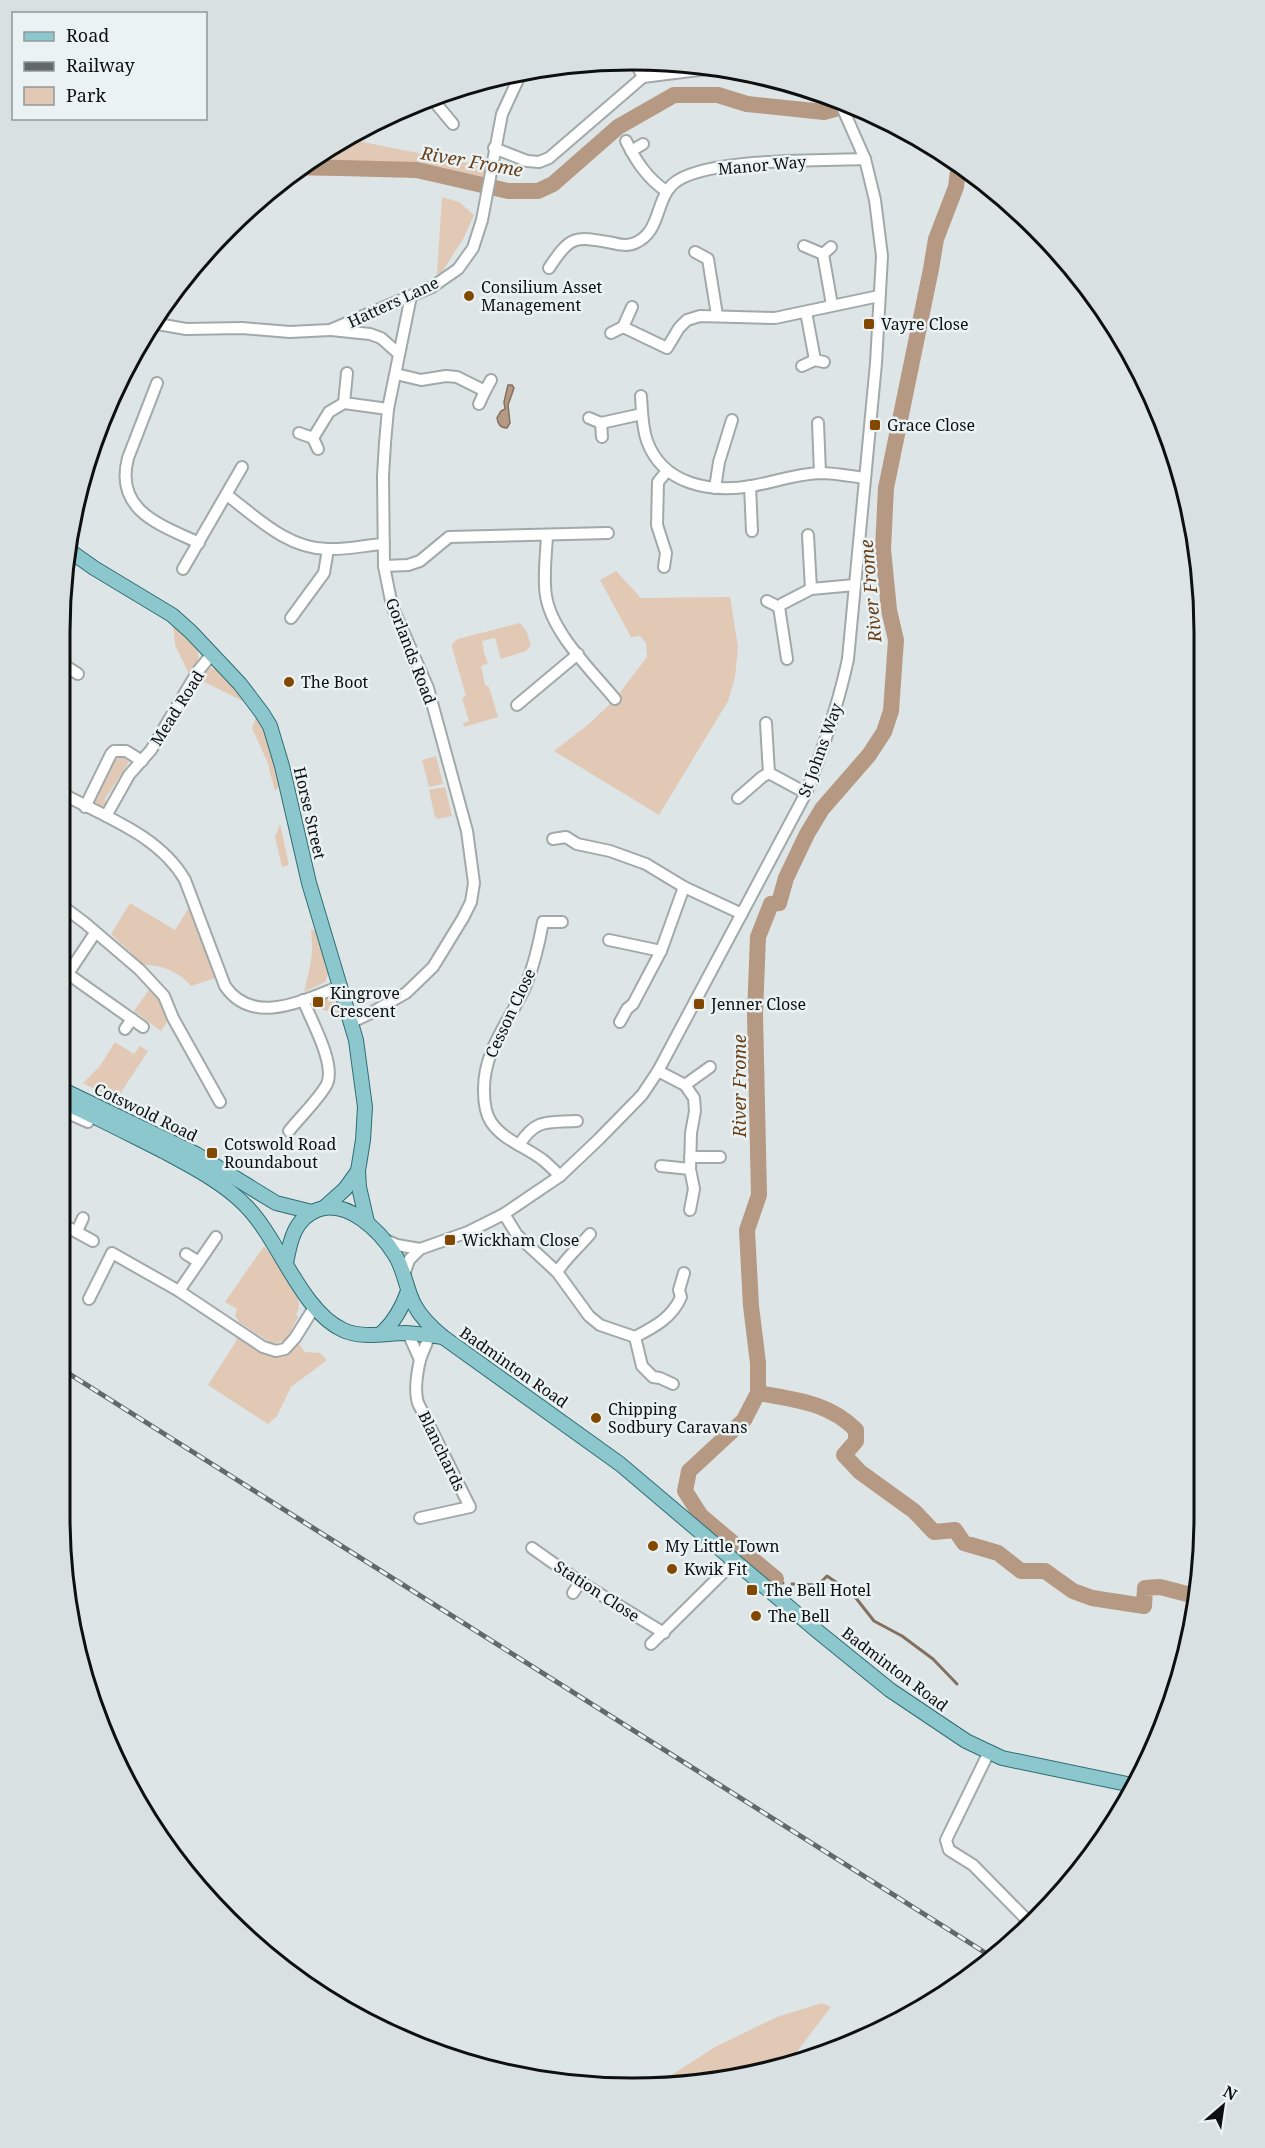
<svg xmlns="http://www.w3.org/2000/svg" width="1265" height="2148" font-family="'Noto Serif',serif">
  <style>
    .green { fill: #e2c9b5 }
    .water { fill: #b59983; stroke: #837060; stroke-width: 1.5 }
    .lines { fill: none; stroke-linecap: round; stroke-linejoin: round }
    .stream { stroke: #837060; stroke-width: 3 }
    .river { stroke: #b59983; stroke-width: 16 }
    .minor-casing { stroke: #a2a9a9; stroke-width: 14 }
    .major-casing { stroke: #2e6e75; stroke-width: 16 }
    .minor { stroke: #fff; stroke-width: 10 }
    .major { stroke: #8cc7cd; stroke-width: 14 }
    .rail-casing { stroke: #636868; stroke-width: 5 }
    .rail { stroke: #ebf2f3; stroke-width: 3; stroke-dasharray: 9; stroke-linecap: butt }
    .poi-dot { fill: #824800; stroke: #ebf2f3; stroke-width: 2 }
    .labels { text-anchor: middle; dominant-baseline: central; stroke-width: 5; stroke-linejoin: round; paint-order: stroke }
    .street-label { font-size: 16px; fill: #0e1010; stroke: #ebf2f3 }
    .poi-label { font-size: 16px; fill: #0e1010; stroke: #ebf2f3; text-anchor: start }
    .water-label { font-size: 18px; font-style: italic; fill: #67401a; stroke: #ebf2f3 }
    .rim { fill: none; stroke: #0e1010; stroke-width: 3 }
  </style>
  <rect width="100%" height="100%" fill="#dee5e6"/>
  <g class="green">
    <path d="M348,139l139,28 -4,23 -80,-14h-112l23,-19z"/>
    <path d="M442,197l17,5 15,13 -11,24 -21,33 -5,2z"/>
    <path d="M616,571l25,27 89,-1 8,50 -3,30 -7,24 -69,114 -105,-64 36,-28 25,-24 32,-42 -1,-14 -6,-7 -9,1 -31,-57z"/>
    <path d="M520,623l6,7 5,15 -5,6 -25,8 -6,-21 -13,3 2,8 -1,1 5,13 -7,3 4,19 4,2 9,30 -34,10 -1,-4 6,-2 -7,-23 4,-2 -14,-49 1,-4 5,-4z"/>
    <path d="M173,624c9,9 29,22 25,37 -1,5 -6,9 -9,13l-14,-29z"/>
    <path d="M208,667l9,3 30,33 -51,-25z"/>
    <path d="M257,715l14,31 9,39 -5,6 -8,-30 -15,-33z"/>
    <path d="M122,756l7,6 -24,37 1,5 -7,4 -4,-2 1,-2 -2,-3 19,-40z"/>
    <path d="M436,756l7,28 -14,3 -7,-27z"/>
    <path d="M445,787l7,29 -14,3 -3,-2 -6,-27z"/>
    <path d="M280,824l9,41 -7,2 -7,-30z"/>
    <path d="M130,903l45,27 15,-24 25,72 -24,8c-10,-13 -30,-22 -47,-21l-33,-31z"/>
    <path d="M311,930h6l12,42 -4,10 -21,10c6,-25 10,-35 7,-62z"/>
    <path d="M151,987l18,32 -8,12 -27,-20z"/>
    <path d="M325,995c12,2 15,8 18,19l-20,-4 -1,-3 -10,4 -1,-8z"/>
    <path d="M115,1042l19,12 6,-8 8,5 -32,49 -33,-17 17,-17z"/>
    <path d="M264,1246c12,16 45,49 32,69l2,2c-7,12 -10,28 -27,26l-32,-21 -4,-6 2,-7 -12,-7z"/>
    <path d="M240,1335l45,19 13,-11 7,9 15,1 7,7 -36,27 -14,29 -9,8 -60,-39z"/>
    <path d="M822,2003l9,4 -39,51 -122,29 -14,-2 59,-38 62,-30z"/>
  </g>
  <path class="water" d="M508,385h4l2,3 -6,17 2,18 -3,5c-7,0 -9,-4 -10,-10l4,-7 4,-2 -1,-7z"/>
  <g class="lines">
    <g class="stream">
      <path d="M776,1579l7,4"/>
      <path d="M792,1584l26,1 9,-9 25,17 22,28 28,15 31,23 24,25"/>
    </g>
    <g class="river">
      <path d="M959,163l-3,24 -20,52 -5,30 -45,219 -3,61 6,61 7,30 -5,71 -7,21 -15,23 -47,54 -15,25 -21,44 -7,25 -8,1 -13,33 -3,77 4,181 -12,35 4,76 7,57v30c37,7 70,9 98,37v11l-12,14 16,17 54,39 20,21 21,-2 9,13 34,10 23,18h24l28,20 19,7 52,8 1,-18 15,-1 35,9"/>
      <path d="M302,167l115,3 91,21h30l15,-7 65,-57 56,-32h44l29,9 77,8 29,-8"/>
      <path d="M758,1393l-14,27 -55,51 -4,20 16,25 75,63"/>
    </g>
    <g class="minor-casing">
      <g id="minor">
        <path d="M634,60l9,17"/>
        <path d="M437,96l1,10 15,18"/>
        <path d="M626,141c10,20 21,37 40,50"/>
        <path d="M494,148l33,13 12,1 10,-4 94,-81 72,-9"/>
        <path d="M631,151l12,-7"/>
        <path d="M804,246l19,8 8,-7"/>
        <path d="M695,252l13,7 9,56"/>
        <path d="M823,254l9,51"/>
        <path d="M549,268c22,-33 25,-32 64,-25 6,2 16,3 22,0 26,-11 20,-42 38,-59 29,-27 151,-23 192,-25"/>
        <path d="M806,312l9,48 9,2"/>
        <path d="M152,323l34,6 56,-1 48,4 40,-2 102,-43 26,-18 15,-21 9,-28 20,-106 20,-43"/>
        <path d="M623,327l44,21 12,-20 8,-8 13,-4 75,2 104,-22"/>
        <path d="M331,330l39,4 11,4 18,16"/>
        <path d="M611,333l12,-6 9,-20"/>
        <path d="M802,366l13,-6"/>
        <path d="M396,374l25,6 25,-4 11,1 28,14 6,-11"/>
        <path d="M157,383l-29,75c-14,53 33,67 71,85"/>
        <path d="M641,396c1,15 1,31 6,45 16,44 64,52 105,45 22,-4 44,-12 68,-13 14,0 30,3 45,5"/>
        <path d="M344,403l3,-30"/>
        <path d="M479,404l6,-13"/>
        <path d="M589,418l12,5 1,14"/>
        <path d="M601,423l41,-9"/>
        <path d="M818,423l2,50"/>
        <path d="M299,433l14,5"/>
        <path d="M318,449l-5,-11 16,-26 15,-9 44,6"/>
        <path d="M750,486l2,45"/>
        <path d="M715,488l4,-26 13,-42"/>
        <path d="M227,495c29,22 61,54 101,54 18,1 38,-4 56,-5"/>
        <path d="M808,535l3,54"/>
        <path d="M547,536c-1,20 -4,41 -1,60 6,37 46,75 69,103"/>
        <path d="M384,566l24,-1 12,-4 29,-24 159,-4"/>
        <path d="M664,567l2,-14 -9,-28 1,-43 9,-11"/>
        <path d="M183,569l59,-102"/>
        <path d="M767,601l12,6"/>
        <path d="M291,618l33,-45 4,-24"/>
        <path d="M787,659l-8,-52 3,-3 29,-15 44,-4"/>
        <path d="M61,663l17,11"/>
        <path d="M517,705l61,-51"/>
        <path d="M766,723l3,50"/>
        <path d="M61,793c44,24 98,42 124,87l40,106c28,41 79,14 116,0"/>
        <path d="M738,798l24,-21 7,-4 37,20"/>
        <path d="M85,807l26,-53 3,-3h12l16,10"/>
        <path d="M106,816l23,-41 22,-25 47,-79 14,-17"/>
        <path d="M553,839l13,-2 11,7 33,7 36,13 38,23 58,27"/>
        <path d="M61,905l24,18 55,47 24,26 9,22 47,84"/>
        <path d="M609,940l52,11"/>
        <path d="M68,974l75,53"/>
        <path d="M61,984l34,-51"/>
        <path d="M352,1022l17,-8 37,-21 27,-26 30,-49 8,-16 3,-19 -7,-52 -39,-143 -36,-82 -8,-40 -1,-90 2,-33 3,-34 23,-113"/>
        <path d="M620,1022l7,-13 6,-5 28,-53 23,-64"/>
        <path d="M125,1029l7,-10"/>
        <path d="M658,1071l27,14 9,13 1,13 -4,22 -1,36 4,20 -4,21"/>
        <path d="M685,1085l25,-18"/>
        <path d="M61,1110l27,12"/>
        <path d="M289,1131c11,-14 30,-32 38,-47 9,-20 -16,-64 -24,-84"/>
        <path d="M519,1145c17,-27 28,-22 58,-24"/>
        <path d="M690,1157h30"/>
        <path d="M661,1166l29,3"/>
        <path d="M560,1176c-6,-6 -11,-11 -17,-16 -17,-13 -40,-20 -52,-38 -6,-9 -7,-20 -7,-31 -1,-41 26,-70 42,-106 8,-20 13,-41 17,-63h19"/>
        <path d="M504,1214l13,21 40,37 32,44 11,9 35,12c19,-10 37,-19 46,-40l-2,-7 5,-17"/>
        <path d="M60,1223l33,18"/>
        <path d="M77,1231l6,-13"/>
        <path d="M383,1239l14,6 23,4"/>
        <path d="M186,1254l13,8"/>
        <path d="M557,1272c10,-15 22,-25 33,-38"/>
        <path d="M404,1275l5,-15 11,-11 48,-17 36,-18 56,-38 39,-37 43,-44 16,-24 148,-278c17,-44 32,-87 42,-134l28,-296 6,-107 -7,-56 -10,-41 -26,-59"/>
        <path d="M179,1291l37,-54"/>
        <path d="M89,1299l23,-46 67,38 84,56 13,4 9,-2 10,-11 20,-32"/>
        <path d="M408,1333l12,27"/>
        <path d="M635,1337l7,29 11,11 7,1 13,6"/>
        <path d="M420,1518l50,-11 -52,-104c-4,-13 -1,-30 2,-43 3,-11 10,-19 9,-31"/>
        <path d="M532,1548l48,34 84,51"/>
        <path d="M573,1593l7,-11"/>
        <path d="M651,1644l83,-82"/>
        <path d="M989,1752l-43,88 3,10 24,15 57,58"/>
      </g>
    </g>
    <g class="major-casing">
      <g id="major">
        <path d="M70,551l24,17 78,47 19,17 49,52 22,29 8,13 12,40 27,117 47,157 9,67 -2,33 -5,31 1,16 8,35"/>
        <path d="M61,1089l135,65 80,49 36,9"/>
        <path d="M61,1101c34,15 68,33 102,50 28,15 61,32 83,55 33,33 55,105 97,124 19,9 43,3 63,3 13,1 25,2 37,4"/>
        <path d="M325,1207l20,-18 13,-18"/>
        <path d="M286,1263c4,-21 8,-44 31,-53 30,-12 63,21 78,45 10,16 11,35 20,51 7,13 17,22 28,31l177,127 196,166 74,60 76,51 36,17 130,27"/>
        <path d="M382,1333c13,-12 20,-25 26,-42"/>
      </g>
    </g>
    <use href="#minor" class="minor"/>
    <use href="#major" class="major"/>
    <g class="rail-casing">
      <path id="rail" d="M60,1368l932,589"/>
    </g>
    <use href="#rail" class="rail"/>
  </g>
  <g class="poi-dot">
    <circle cx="469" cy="296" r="6"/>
    <rect x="863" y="318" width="12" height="12" rx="3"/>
    <rect x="869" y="419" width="12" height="12" rx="3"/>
    <circle cx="289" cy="682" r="6"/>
    <rect x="312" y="996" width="12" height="12" rx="3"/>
    <rect x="693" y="998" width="12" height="12" rx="3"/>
    <rect x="206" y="1147" width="12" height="12" rx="3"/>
    <rect x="444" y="1234" width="12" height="12" rx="3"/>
    <circle cx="596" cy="1418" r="6"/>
    <circle cx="653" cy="1546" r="6"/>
    <circle cx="672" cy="1569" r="6"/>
    <rect x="746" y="1584" width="12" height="12" rx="3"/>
    <circle cx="756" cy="1616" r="6"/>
  </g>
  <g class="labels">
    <g class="street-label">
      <text transform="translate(762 165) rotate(-5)">Manor Way</text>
      <text transform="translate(393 302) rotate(-25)">Hatters Lane</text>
      <text transform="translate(411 651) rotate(69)">Gorlands Road</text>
      <text transform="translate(177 708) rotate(-58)">Mead Road</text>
      <text transform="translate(820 750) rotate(-70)">St Johns Way</text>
      <text transform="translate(310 813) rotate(77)">Horse Street</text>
      <text transform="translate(510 1013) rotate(-65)">Cesson Close</text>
      <text transform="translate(146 1112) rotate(26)">Cotswold Road</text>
      <text transform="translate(514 1367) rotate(35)">Badminton Road</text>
      <text transform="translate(442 1451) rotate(64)">Blanchards</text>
      <text transform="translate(597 1591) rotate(33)">Station Close</text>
      <text transform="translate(895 1669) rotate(37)">Badminton Road</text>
    </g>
    <g class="poi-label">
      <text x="481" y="287">Consilium Asset<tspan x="481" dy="18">Management</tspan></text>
      <text x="881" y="324">Vayre Close</text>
      <text x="887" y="425">Grace Close</text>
      <text x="301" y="682">The Boot</text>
      <text x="330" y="993">Kingrove<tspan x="330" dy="18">Crescent</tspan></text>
      <text x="711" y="1004">Jenner Close</text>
      <text x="224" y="1144">Cotswold Road<tspan x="224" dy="18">Roundabout</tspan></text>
      <text x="462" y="1240">Wickham Close</text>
      <text x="608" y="1409">Chipping<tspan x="608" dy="18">Sodbury Caravans</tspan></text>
      <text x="665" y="1546">My Little Town</text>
      <text x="684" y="1569">Kwik Fit</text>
      <text x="764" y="1590">The Bell Hotel</text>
      <text x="768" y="1616">The Bell</text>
    </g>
    <g class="water-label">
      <text transform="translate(472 161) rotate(10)">River Frome</text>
      <text transform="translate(870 591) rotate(-95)">River Frome</text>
      <text transform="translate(739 1086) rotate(-90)">River Frome</text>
    </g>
  </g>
  <path d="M0 0H1265V2148H0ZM632 70H632A562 562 0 0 1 1194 632V1516A562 562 0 0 1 632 2078H632A562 562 0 0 1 70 1516V632A562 562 0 0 1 632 70Z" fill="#d9e0e1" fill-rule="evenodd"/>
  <path class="rim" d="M632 70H632A562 562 0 0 1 1194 632V1516A562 562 0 0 1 632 2078H632A562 562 0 0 1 70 1516V632A562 562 0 0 1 632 70Z"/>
  <rect x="12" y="12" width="195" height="108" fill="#ebf2f3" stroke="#939898" stroke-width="1.5"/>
  <rect x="24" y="32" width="30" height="9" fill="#8cc7cd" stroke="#939898" stroke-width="1.5"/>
  <text x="66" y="42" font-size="18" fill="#0e1010">Road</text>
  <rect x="24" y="62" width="30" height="9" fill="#636868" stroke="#939898" stroke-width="1.5"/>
  <text x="66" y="72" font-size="18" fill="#0e1010">Railway</text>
  <rect x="24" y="87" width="30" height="18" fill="#e2c9b5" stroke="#939898" stroke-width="1.5"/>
  <text x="66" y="102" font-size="18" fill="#0e1010">Park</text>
  <g transform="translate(1223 2106) rotate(29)" stroke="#ebf2f3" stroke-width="4.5" paint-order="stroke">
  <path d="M0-4.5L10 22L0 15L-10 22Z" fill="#0e1010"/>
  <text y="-9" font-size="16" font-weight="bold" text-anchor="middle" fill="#0e1010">N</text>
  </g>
</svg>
